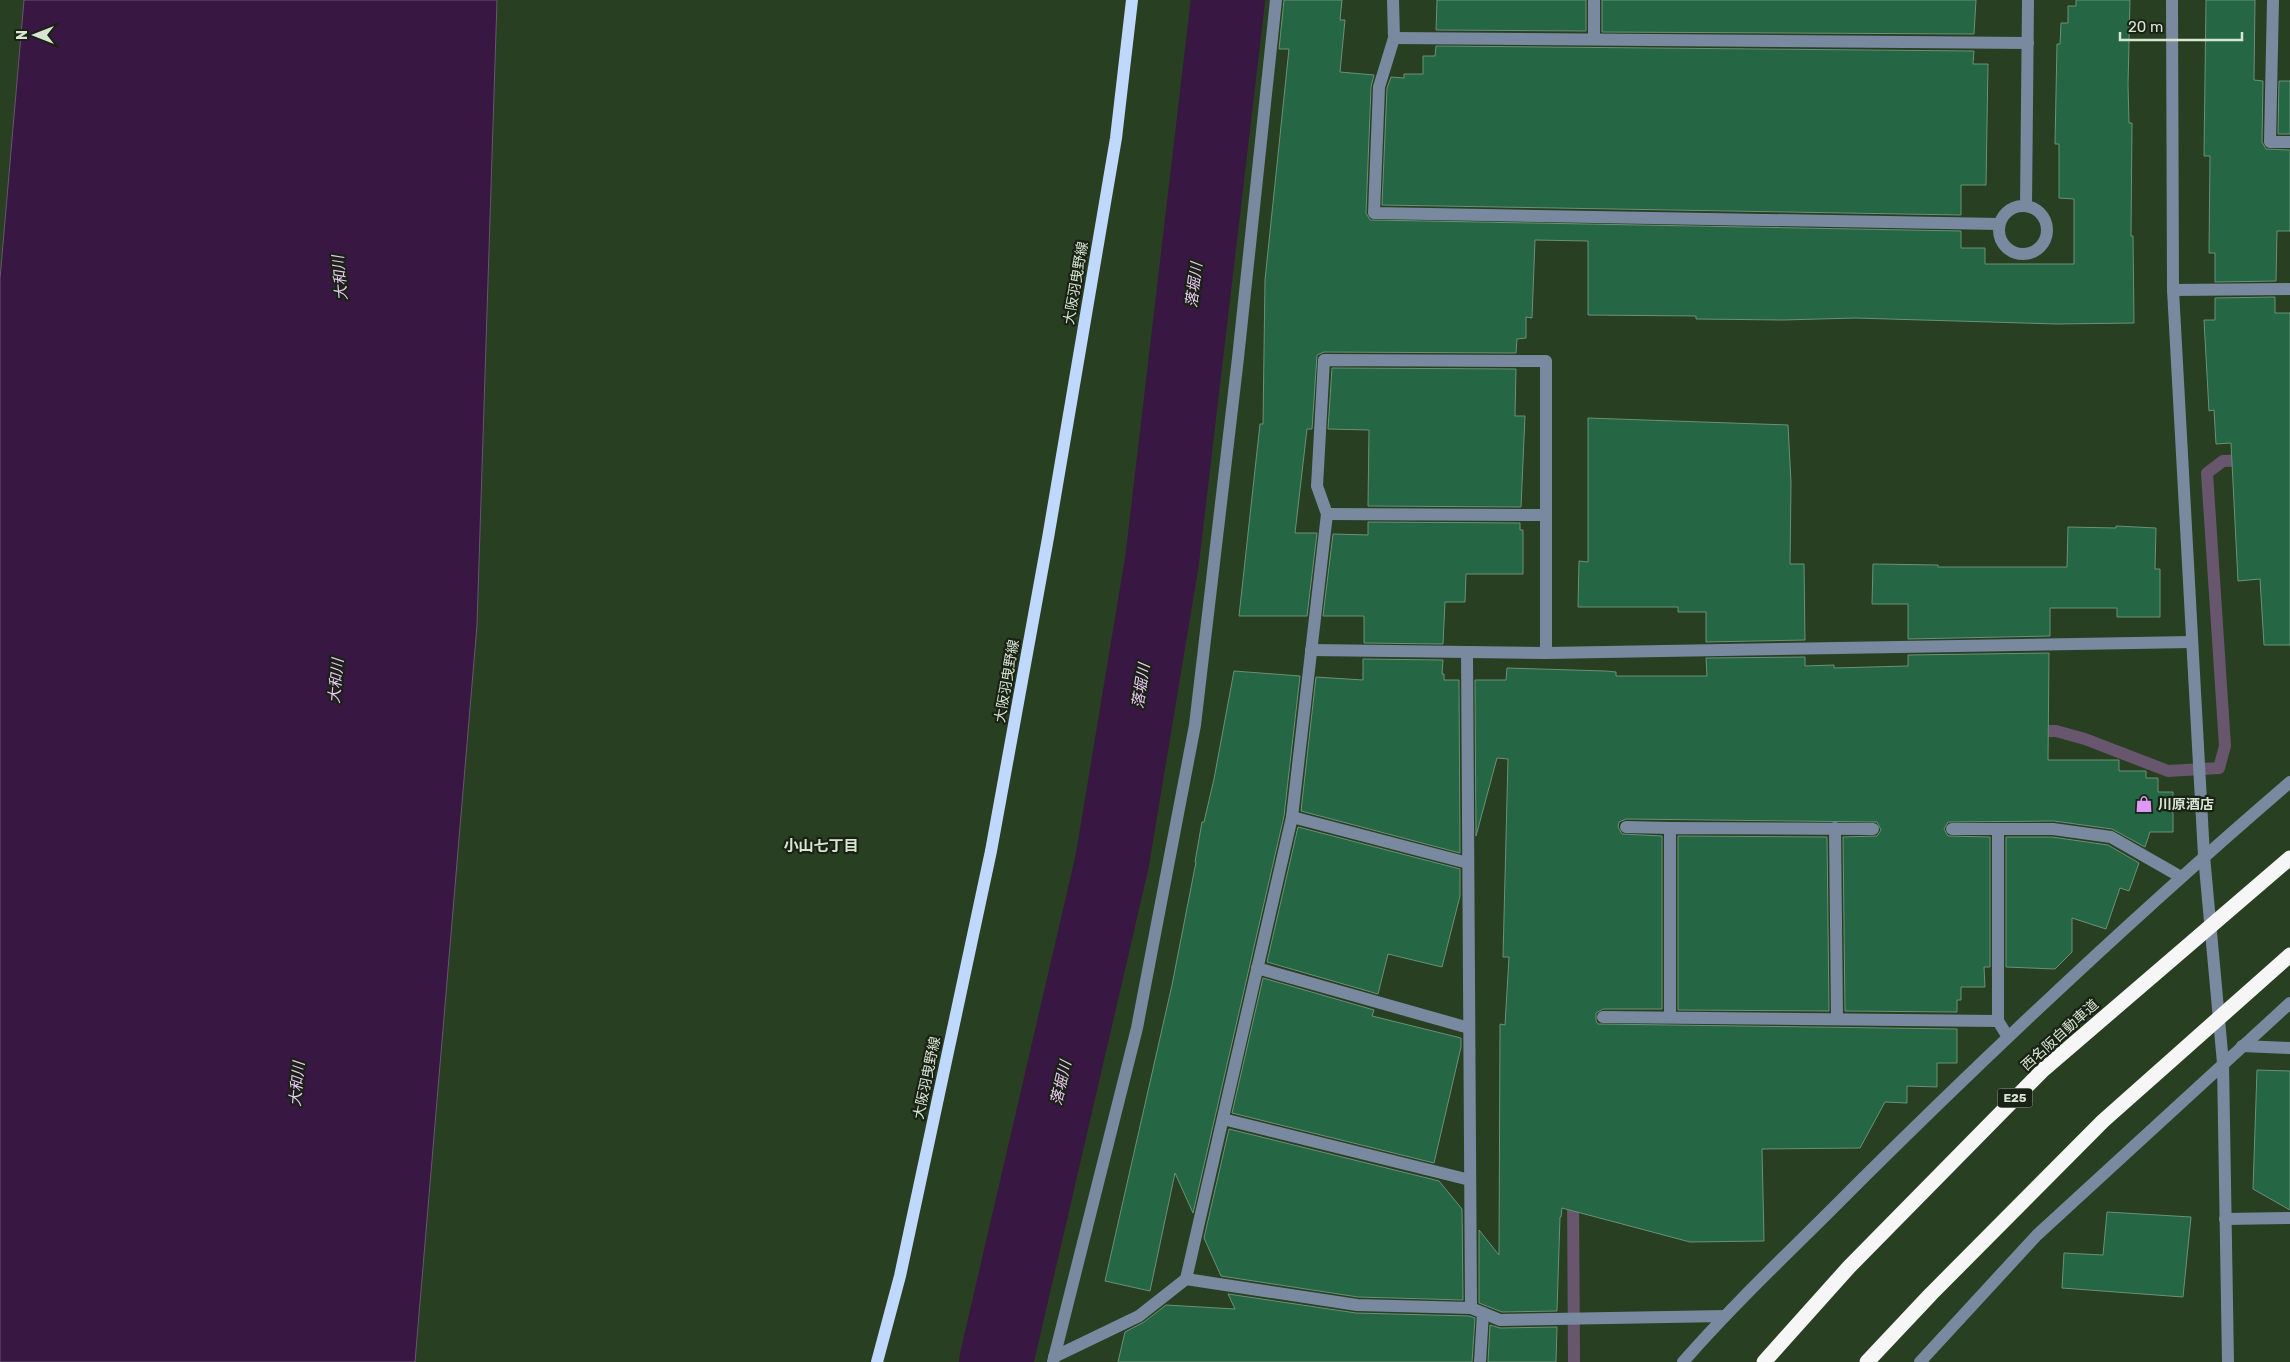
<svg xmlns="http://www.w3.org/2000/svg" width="2290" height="1362" font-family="Rubik,'Noto Sans JP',sans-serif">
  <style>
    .water { fill: #381742; stroke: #68556e }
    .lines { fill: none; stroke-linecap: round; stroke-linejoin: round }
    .stream { stroke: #68556e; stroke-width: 12 }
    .river { stroke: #381742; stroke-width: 74 }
    .building { fill: #256644; stroke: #6a9179 }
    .minor { stroke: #79899f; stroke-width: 12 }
    .major { stroke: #bfd9fe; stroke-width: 12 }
    .highway-bridge { stroke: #f6f6f6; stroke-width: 15 }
    .labels { text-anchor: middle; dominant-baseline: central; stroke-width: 4.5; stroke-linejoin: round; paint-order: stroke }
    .shield { fill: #192215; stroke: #9faa9a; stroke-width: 1 }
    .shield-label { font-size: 12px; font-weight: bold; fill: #d8e5d3 }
    .street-label { font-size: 14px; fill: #d8e5d3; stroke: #192215 }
    .poi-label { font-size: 14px; font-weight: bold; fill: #d8e5d3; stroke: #192215; text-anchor: start }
    .water-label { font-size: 15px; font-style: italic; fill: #ebc9f5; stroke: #192215 }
    .neighbourhood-label { font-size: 15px; font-weight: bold; fill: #d8e5d3; stroke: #192215 }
  </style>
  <rect width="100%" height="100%" fill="#293f21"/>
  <path class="water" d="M24,0h473l-20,625 -62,737h-415v-1083z"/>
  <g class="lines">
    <g class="stream">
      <path d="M2031,731h25l29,8 83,32 51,-3 6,-22 -18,-273 16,-12 25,-1"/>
      <path d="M1573,1194l1,168"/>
    </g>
    <path class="river" d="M996,1362l116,-500 50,-301 66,-561"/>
  </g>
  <g class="building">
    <path d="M1284,0h58l-2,20h5l-5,52 34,3 -3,12 -5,126 4,7 591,11v17h24v16h89v-65l-15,-1v-54h-4l2,-100h3l1,-21h7v-17h8v-6h54l-2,85 1,38h3l-1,113h2l1,87 -77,1 -202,-6 -72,2 -87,-1v-3l-108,-1v-74l-53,-1 -3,78 -6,-1v21l-9,1 -1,14 -192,-1 -7,3 -5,74h-5l-12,104h22l-10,83h-68l21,-192h3l2,-144 24,-231h-10z"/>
    <path d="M1437,0h149v31l-150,-1z"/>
    <path d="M1602,0h374l-2,34 -372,-2z"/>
    <path d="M2206,0h49l-1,80 9,1 -1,61 4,7 24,1v81h-13l-1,50 -61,1v-29h-6l1,-97h-6z"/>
    <path d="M1436,46l538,5 -1,13h15l-2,121h-25v30l-579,-10 5,-117 4,-11 13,1v-4h19v-18h12z"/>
    <path d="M2279,81h11v53h-12z"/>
    <path d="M2275,297v16h15v332h-26l-4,-66 -22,2 -7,-138 -15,1 -2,-34 -5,1 -5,-91h11v-22z"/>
    <path d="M1332,368l184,1 -1,47h10l-4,91 -153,-1 1,-76 -41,-1z"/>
    <path d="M1588,418l200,7 3,58 -1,81h14l1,76 -99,2v-30h-28v-5h-100l1,-46 9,1z"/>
    <path d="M1368,522l152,1v7h3v44h-57l-1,28h-20l-2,42 -79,-1v-27h-41l10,-82 35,1z"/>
    <path d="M2116,526l40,2 -1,41h5v48h-43v-9h-67v28l-142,3v-35h-36l1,-40 65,1v2h129l1,-40 48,1z"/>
    <path d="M2049,653l-1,107h71v11h27v7h12v14h15v40h-23l-5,15 -33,-18 -58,-8 -106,1 -4,7 4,7 42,1v130h-6l1,20h-24v13h-4v12l-112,-1 -2,-174 34,-1 4,-6 -4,-8 -251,-3 -7,3 -1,5 4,7 40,2v173h-59l-7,4v8l2,3 359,5v34h-20v24l-30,-1v17l-22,-1 -25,46 -98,1 2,92 -74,1 -128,-34 -1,9h-1l-3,94 -55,1 -23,-9v-73l20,25 1,-231 5,1 4,-68h-6l5,-198 -11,-1 -21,78 -1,-156h31l1,-12 99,3 10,1v4h91l-1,-18 99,-1v9l29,-1v3l74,-2v-11z"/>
    <path d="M1363,659l80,1 -1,14h2v6h15l1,173 -159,-42 15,-134 47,3z"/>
    <path d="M1234,671l66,5 -16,140 -91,397 -18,-40 -25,118 -45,-10 67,-296 24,-123h-1l7,-40h2l10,-43z"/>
    <path d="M1298,827l162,42v27l-18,71 -54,-13 -10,40 -111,-32z"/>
    <path d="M1678,836l149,1 2,174 -151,-1z"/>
    <path d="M2006,837h46l56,8 31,18 -10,28 -9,-3 -14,41 -34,-11v34l-17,17 -49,-2z"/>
    <path d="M1263,978l111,32 -2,6 89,22v9l-27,116 -202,-50z"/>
    <path d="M2257,1070l33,1v139l-37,-21z"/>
    <path d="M1229,1129l210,52 23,28 1,91 -105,-3 -137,-21 -17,-38z"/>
    <path d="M2107,1212l84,5 -8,80 -121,-9 2,-35 39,2z"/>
    <path d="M1228,1294l128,19 113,3 6,2 -3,44h-354l7,-30 19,-10 22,-17 69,4z"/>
    <path d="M1490,1325l10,3 57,-1 -1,35h-68z"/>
  </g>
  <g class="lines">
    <g class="minor">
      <path d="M1393,0l1,38 -15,49 -5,126 625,11"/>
      <path d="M1594,0v39"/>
      <path d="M2172,0l1,290 31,566 19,207 5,299"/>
      <path d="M2273,0l-3,142h20"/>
      <path d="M1394,38l634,5"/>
      <circle cx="2023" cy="230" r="24"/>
      <path d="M2026,206l2,-206"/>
      <path d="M2173,290l117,-1"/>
      <path d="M1327,514l219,1"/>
      <path d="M1311,650l235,3 646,-11"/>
      <path d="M1467,652l4,656"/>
      <path d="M1546,653v-292l-222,-1 -7,126 10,28 -35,303 -106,462 171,26 114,3 29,12 225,-4"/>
      <path d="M1292,817l176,46"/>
      <path d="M1626,827l44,1"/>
      <path d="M1835,828l2,190"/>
      <path d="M1952,829h101l58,8 70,40"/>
      <path d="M1257,968l212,60"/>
      <path d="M1603,1017l395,4 10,16"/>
      <path d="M1670,1017v-189l203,1"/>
      <path d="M1998,1021v-192"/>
      <path d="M2242,1046l48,2"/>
      <path d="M1223,1119l247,61"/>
      <path d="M2225,1219l65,-1"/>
      <path d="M1054,1357l85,-41 47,-37"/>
      <path d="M1053,1362l84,-334 58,-303 43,-367 38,-358"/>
      <path d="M1480,1362l3,-49"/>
      <path d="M1683,1362c54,-62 116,-119 174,-178 140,-139 283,-273 433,-402"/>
      <path d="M1920,1362l117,-127 253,-232"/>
    </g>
    <path class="major" d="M877,1362l23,-86 91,-425 57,-313 68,-400 16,-138"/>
    <g class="highway-bridge">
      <path d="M1764,1362l85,-95 194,-197 247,-212"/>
      <path d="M1867,1362l64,-68 172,-173 187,-166"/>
    </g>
  </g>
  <defs>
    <g id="shop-bare" transform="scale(1.35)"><path d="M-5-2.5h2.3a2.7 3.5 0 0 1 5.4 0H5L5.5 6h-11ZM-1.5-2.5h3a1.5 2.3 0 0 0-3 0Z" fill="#dd99f3" stroke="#192215" stroke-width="2.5" paint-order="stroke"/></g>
  </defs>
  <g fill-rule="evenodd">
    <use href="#shop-bare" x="2144" y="804"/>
  </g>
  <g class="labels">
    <rect class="shield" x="1997.5" y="1088.5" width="35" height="19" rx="4"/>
    <g class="shield-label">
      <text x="2015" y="1098">E25</text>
    </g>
    <g class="street-label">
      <text transform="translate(1076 283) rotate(-80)">大阪羽曳野線</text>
      <text transform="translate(1007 681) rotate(-80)">大阪羽曳野線</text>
      <text transform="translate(2060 1035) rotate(-42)">西名阪自動車道</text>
      <text transform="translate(927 1078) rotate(-78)">大阪羽曳野線</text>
    </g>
    <g class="poi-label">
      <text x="2158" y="804">川原酒店</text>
    </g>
    <g class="water-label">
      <text transform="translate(340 278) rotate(-95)">大和川</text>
      <text transform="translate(1194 285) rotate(-83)">落堀川</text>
      <text transform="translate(336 681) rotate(-85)">大和川</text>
      <text transform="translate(1141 686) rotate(-81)">落堀川</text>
      <text transform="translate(1061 1083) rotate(-77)">落堀川</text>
      <text transform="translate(297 1084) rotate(-85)">大和川</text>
    </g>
    <g class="neighbourhood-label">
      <text x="821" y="846">小山七丁目</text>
    </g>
  </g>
  <g transform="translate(35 35) rotate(270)" stroke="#192215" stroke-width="4" paint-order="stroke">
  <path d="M0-4L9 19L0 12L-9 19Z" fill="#d8e5d3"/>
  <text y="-8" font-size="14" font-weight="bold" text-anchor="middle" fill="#d8e5d3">N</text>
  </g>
  <path d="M2120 32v8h122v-8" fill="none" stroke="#d8e5d3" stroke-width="2.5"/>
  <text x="2128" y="32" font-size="15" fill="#d8e5d3" stroke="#192215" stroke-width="4" paint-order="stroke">20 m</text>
</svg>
